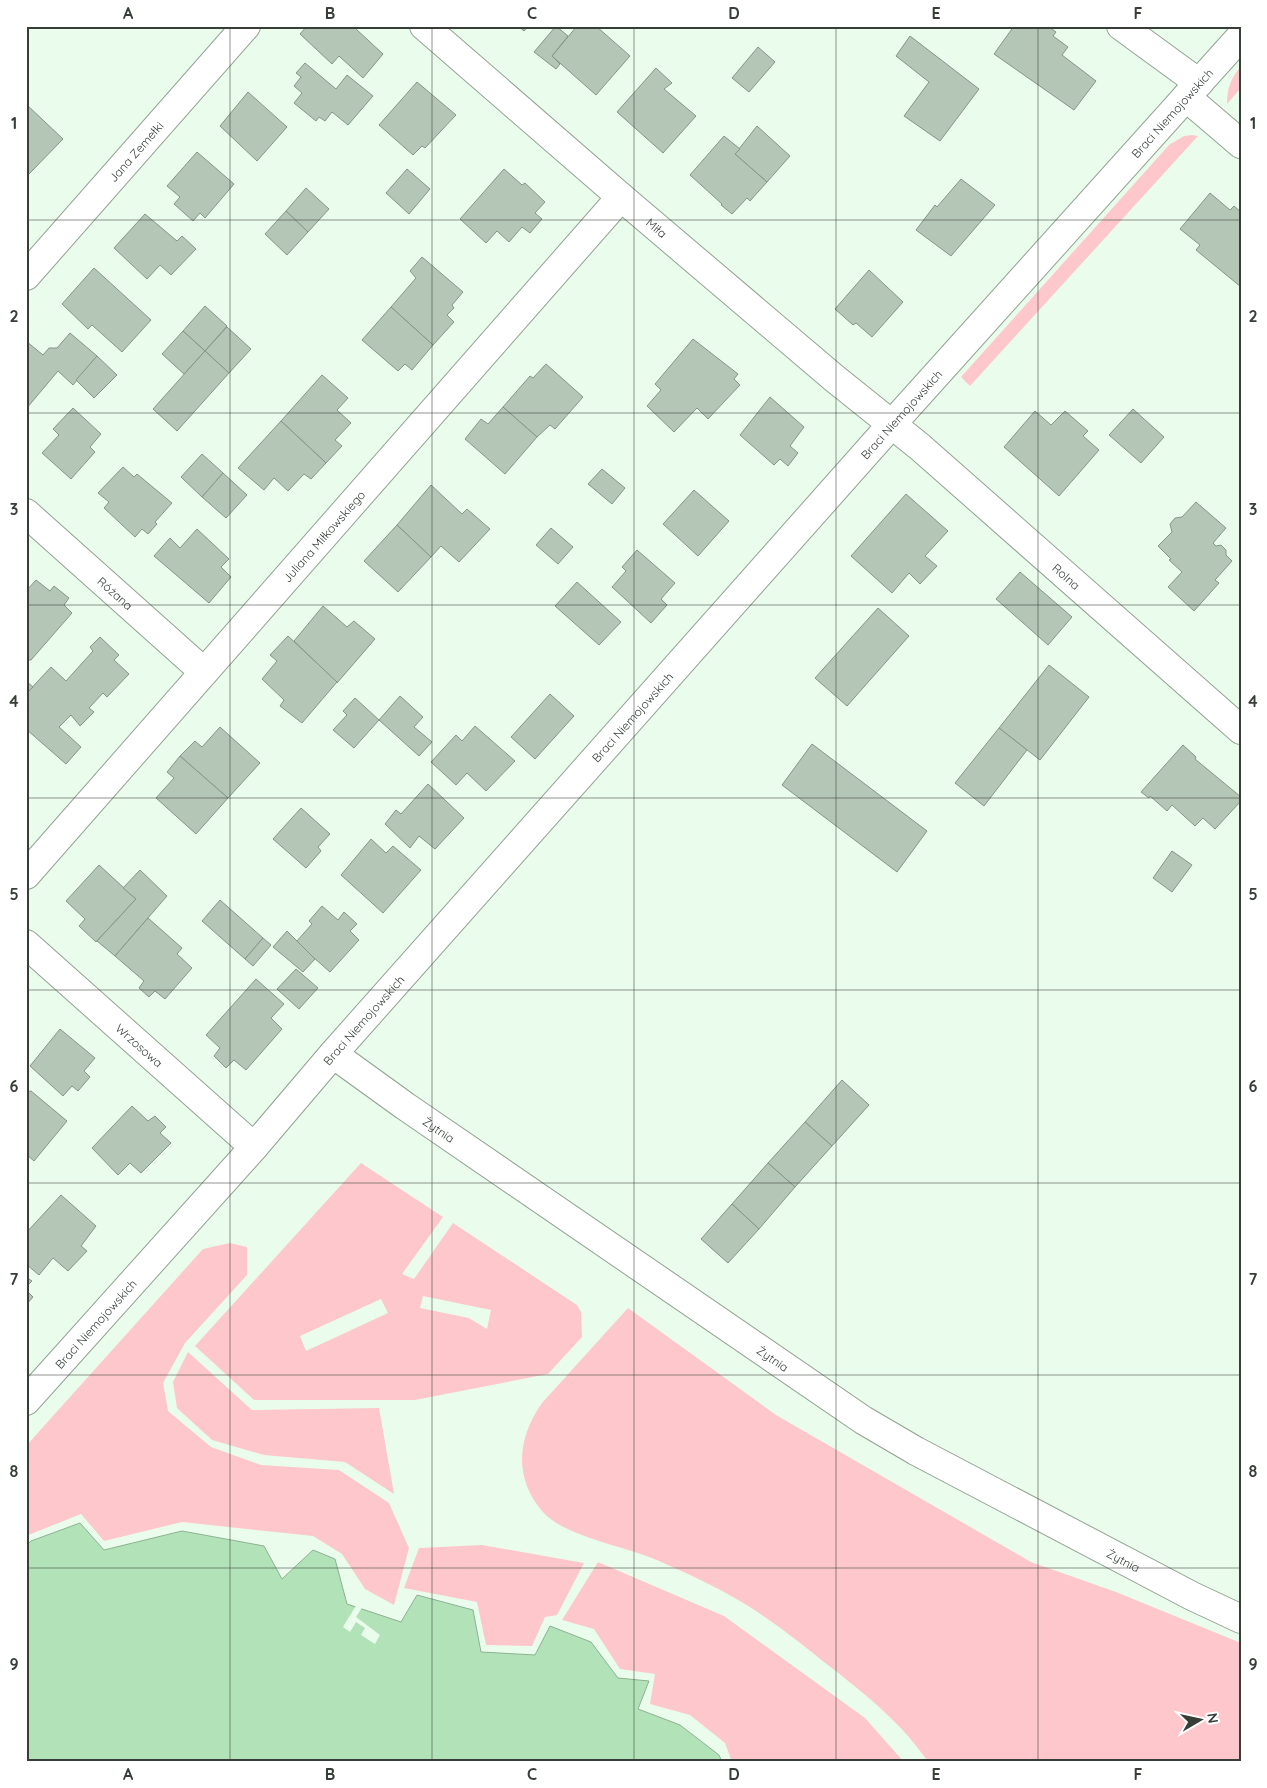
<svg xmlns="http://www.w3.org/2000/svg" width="1267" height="1788" font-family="Quicksand,sans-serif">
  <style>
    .green { fill: #fdc7cb; fill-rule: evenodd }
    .water { fill: #b2e3b8; stroke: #8db291 }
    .pier { fill: #eafdec }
    .building { fill: #b4c6b6; stroke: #859687 }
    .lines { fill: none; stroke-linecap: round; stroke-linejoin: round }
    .minor-casing { stroke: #91a293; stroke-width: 30 }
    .minor { stroke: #fff; stroke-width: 28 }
    .grid { fill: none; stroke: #363e37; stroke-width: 1; stroke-opacity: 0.55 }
    .labels { text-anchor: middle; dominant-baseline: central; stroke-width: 4; stroke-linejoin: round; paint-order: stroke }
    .street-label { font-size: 12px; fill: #363e37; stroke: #fff }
    .neatline { fill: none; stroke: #363e37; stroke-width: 2 }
    .grid-label { font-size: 16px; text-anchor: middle; font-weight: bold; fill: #363e37 }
  </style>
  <rect width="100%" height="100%" fill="#eafdec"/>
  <g class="green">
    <path d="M1241,66v22l-14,16c0,-16 4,-26 14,-38z"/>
    <path d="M1192,135l6,1 -228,250 -9,-9 208,-232 15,-9z"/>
    <path d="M361,1163l82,54 -41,57 12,5 39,-56 124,82 4,7 1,25 -34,37 -133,26h-161l-59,-54zM423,1296l68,14 -4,19 -18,-11 -49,-10zM381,1299l7,14 -82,38 -6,-15z"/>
    <path d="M230,1243l17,4v28l-62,68 -22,40 5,28 43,36 50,18 78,5 50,33 20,45 -15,57 -29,-16 -23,-35 -29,-18 -131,-14 -78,19 -23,-27 -55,22v-90l177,-197z"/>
    <path d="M628,1308l148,107 255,147 85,30 125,51v119h-313c-24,-36 -57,-63 -91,-90 -26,-20 -51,-41 -78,-59 -31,-21 -66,-37 -100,-52 -33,-15 -95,-24 -117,-50 -29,-34 -24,-74 0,-108z"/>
    <path d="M188,1352l64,58 127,-2 15,86 -49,-32 -81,-7 -52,-15 -35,-32 -4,-26z"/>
    <path d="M482,1545l102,18 -27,52 -12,2 -13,29 -46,-1 -9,-43 -73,-14 15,-40z"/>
    <path d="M598,1562l126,54 141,102 39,44h-172l-7,-19 -35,-28 -40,-11 5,-30 -35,-5 -26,-40 -32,-9z"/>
  </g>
  <path class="water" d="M80,1523l24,27 78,-19 82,15 18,33 31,-29 22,9 12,45 54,18 16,-27 56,15 8,42 54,3 15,-29 41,16 27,36 31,3 -11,28 42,16 39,30 3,7h-696v-216l5,-5z"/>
  <path class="pier" d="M357,1604l6,2 -7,11 24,18 -5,9 -14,-9 4,-7 -9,-6 -6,10 -7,-5z"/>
  <g class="building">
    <path d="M307,26h52l-3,3 27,25 -20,24 -24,-22 -7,8 -32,-30z"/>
    <path d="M518,26h10l-4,5z"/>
    <path d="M556,26l12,10 -16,20 8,8 -4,5 -22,-17z"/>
    <path d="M577,26h19l34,30 -34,39 -44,-39z"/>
    <path d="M1014,26h34l8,6 -3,4 15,11 -6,8 34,26 -22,29 -80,-56z"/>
    <path d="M910,36l69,53 -39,52 -36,-25 25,-34 -33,-26z"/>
    <path d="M758,47l17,15 -26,30 -17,-14z"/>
    <path d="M305,63l31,26 11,-14 26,21 -25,29 -16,-13 -7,9 -6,-4 -3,4 -22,-18 8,-10 -8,-7 7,-9 -5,-4z"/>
    <path d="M656,68l16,15 -8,6 32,27 -33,37 -46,-41z"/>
    <path d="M417,82l39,33 -31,33 -3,-2 -9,9 -34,-30z"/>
    <path d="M248,92l39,35 -30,34 -37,-35z"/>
    <path d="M26,104l37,35 -34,35 -3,-3z"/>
    <path d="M757,126l33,30 -23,26 -32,-28z"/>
    <path d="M724,136l16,13 -5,5 32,28 -17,19 -3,-3 -15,16 -11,-9 1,-1 -32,-29z"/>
    <path d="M197,152l37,32 -29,34 -5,-5 -7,8 -19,-17 6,-7 -13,-11z"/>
    <path d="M407,169l23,20 -21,25 -23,-21z"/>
    <path d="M504,169l18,16 3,-2 20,19 -10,11 7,6 -12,14 -8,-6 -13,15 -12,-11 -11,12 -26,-24z"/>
    <path d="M961,179l34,26 -44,51 -35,-26 19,-25 2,2z"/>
    <path d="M306,188l23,21 -21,23 -22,-21z"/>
    <path d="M1210,193l20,17 4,-4 7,6v75l-45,-37 4,-5 -20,-16z"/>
    <path d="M286,211l22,21 -21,23 -22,-21z"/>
    <path d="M145,214l32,27 5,-5 14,13 -25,26 -11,-10 -13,14 -33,-31z"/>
    <path d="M422,257l41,35 -11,13 2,3 -7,7 7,7 -21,23 -42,-38 25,-29 -6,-7z"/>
    <path d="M94,268l57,52 -29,32 -30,-27 -4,4 -26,-25z"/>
    <path d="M869,270l34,32 -31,35 -16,-14 -3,2 -18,-16z"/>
    <path d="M205,306l22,20 -22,25 -22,-20z"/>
    <path d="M391,307l42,38 -21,25 -7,-6 -7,7 -36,-31z"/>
    <path d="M227,327l24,22 -22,24 -24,-22z"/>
    <path d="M183,331l22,20 -21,23 -22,-20z"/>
    <path d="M70,333l27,23 -24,29 -15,-14 -32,38v-68l17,14 6,-7h8z"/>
    <path d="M693,339l45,35 -4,5 6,6 -32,34 -11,-11 -23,24 -27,-26 14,-16 -6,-6z"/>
    <path d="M205,351l24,22 -52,58 -24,-22z"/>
    <path d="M97,356l20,19 -23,23 -18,-18z"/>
    <path d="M546,364l37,33 -28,32 -5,-4 -13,12 -34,-30 27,-31 3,2z"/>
    <path d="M322,375l26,23 -11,12 14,13 -16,17 7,6 -16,17 -45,-42z"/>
    <path d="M770,397l34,30 -14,19 8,7 -10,13 -8,-7 -6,6 -34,-30z"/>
    <path d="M503,407l34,30 -32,37 -40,-35 16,-20 7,5z"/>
    <path d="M73,408l28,26 -11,13 5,5 -24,27 -29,-26 17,-18 -6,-6z"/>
    <path d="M1133,409l31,28 -23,26 -32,-28z"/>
    <path d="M1035,411l16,14 14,-14 23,20 -5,5 16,14 -40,46 -55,-49z"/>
    <path d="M281,421l45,42 -15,16 -7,-5 -16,17 -14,-13 -10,12 -26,-22z"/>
    <path d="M202,454l21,19 -21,24 -21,-20z"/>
    <path d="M123,467l11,10 3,-3 35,29 -17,19 2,2 -9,10 -6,-5 -7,8 -31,-29 5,-6 -11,-9z"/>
    <path d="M602,469l23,19 -13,16 -24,-20z"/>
    <path d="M223,473l24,22 -21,23 -24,-21z"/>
    <path d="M431,485l31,29 5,-5 23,20 -31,33 -18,-16 -10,11 -34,-32z"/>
    <path d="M694,490l35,31 -31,35 -35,-32z"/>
    <path d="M906,494l42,37 -23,25 12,10 -17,18 -11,-11 -17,20 -41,-37z"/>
    <path d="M1196,502l30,26 -13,15 3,3 5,-1 5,5v5l6,6 -17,19 4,3 -25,28 -26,-24 14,-15 -13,-12 2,-1 -13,-13 14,-14 -2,-8 5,-6 7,-1z"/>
    <path d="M397,525l34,32 -33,35 -34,-31z"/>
    <path d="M551,528l22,19 -15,17 -22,-19z"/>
    <path d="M197,529l32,30 -8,8 10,10 -22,26 -55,-47 16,-18 10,10z"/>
    <path d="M637,550l38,33 -14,16 6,6 -16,18 -39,-36 14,-16 -4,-4z"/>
    <path d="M1020,572l52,45 -24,28 -52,-46z"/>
    <path d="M36,580l14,11 4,-5 15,12 -5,7 8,8 -41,47h-5v-69z"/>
    <path d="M577,582l44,40 -22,23 -44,-39z"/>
    <path d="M323,606l24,21 7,-6 21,18 -38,44 -43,-42z"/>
    <path d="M878,608l31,28 -62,70 -32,-28z"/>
    <path d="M288,636l49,46 -35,41 -22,-17 4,-6 -22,-21 15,-18 -7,-6z"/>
    <path d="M100,637l19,18 -5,5 15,14 -22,23 -4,-4 -14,15 5,4 -14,14 -9,-11 -12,12 22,20 -15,17 -40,-35v-35l25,-27 15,14 27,-30 -3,-4z"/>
    <path d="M1049,665l40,32 -49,63 -41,-32z"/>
    <path d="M26,681l7,6 -7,7z"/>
    <path d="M550,694l24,22 -39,43 -24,-22z"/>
    <path d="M400,696l23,21 -9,10 18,15 -13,14 -40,-36z"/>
    <path d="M355,698l24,22 -25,28 -21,-18 14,-15 -4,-4z"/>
    <path d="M475,726l40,35 -29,30 -19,-18 -11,12 -25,-23 25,-27 6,6z"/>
    <path d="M220,727l40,36 -32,35 -48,-42 15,-15 7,6z"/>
    <path d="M999,728l28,22 -43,56 -29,-23z"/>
    <path d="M812,744l115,87 -30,41 -115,-87z"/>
    <path d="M1183,745l13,12 -1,2 46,38v4l-26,28 -12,-11 -8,8 -23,-21 -5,6 -17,-15 -1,2 -8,-6z"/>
    <path d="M180,756l48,42 -32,36 -40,-36 18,-20 -7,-6z"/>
    <path d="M428,784l36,34 -29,31 -16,-13 -9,12 -25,-24 11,-14 5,4z"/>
    <path d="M301,808l29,26 -12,13 3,4 -15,17 -33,-29z"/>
    <path d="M371,839l15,14 7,-7 28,24 -38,43 -42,-38z"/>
    <path d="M1172,851l20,14 -20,27 -19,-14z"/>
    <path d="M99,865l37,34 -40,43 -17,-16 6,-7 -19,-18z"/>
    <path d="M140,870l27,26 -52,60 -18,-15 39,-42 -13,-11z"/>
    <path d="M220,900l43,38 -18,21 -43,-38z"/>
    <path d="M322,906l16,14 6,-8 13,12 -7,7 9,9 -29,32 -34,-30 16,-18 -3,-3z"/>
    <path d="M148,918l34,30 -5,6 15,14 -27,31 -10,-8 -6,6 -10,-9 5,-7 -29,-25z"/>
    <path d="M287,931l28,28 -12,13 -30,-25z"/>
    <path d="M263,938l8,7 -18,21 -8,-7z"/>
    <path d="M296,969l22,19 -19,21 -22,-20z"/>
    <path d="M256,979l28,25 -13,14 11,11 -36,41 -12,-10 -8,8 -12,-12 6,-8 -14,-13z"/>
    <path d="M60,1029l35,29 -11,13 6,6 -12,14 -6,-5 -9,10 -33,-30z"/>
    <path d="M842,1080l27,25 -37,41 -27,-24z"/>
    <path d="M31,1091l36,30 -33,40 -8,-7v-62z"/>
    <path d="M132,1106l16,15 7,-5 11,11 -6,6 11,10 -30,30 -11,-10 -12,12 -26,-27z"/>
    <path d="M805,1122l27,24 -37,41 -27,-24z"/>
    <path d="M768,1163l27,24 -36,42 -27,-25z"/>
    <path d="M61,1195l35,31 -15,20 6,5 -19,20 -15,-13 -14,17 -13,-11v-31z"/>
    <path d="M732,1204l27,25 -31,34 -27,-24z"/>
    <path d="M26,1277l6,4 -6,6z"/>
    <path d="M26,1290l7,7 -7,8z"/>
  </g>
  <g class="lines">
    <g class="minor-casing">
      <g id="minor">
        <path id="s1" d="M424,26l197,171 213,181 86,69 321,283"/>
        <path d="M1121,26l78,57"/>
        <path d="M1186,97l55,47"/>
        <path id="s2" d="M26,276l220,-250"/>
        <path id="s3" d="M26,513l178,159"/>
        <path id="s4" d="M26,875l595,-678"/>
        <path id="s5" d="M26,944l228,203"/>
        <path id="s6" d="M333,1054l72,52 458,314 53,31 276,145 49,23"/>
        <path id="s7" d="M26,1401l228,-254 79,-93 559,-630 349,-388"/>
      </g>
    </g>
    <use href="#minor" class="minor"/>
  </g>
  <path class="grid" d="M230,26v1736M432,26v1736M634,26v1736M836,26v1736M1038,26v1736M26,220h1215M26,413h1215M26,605h1215M26,798h1215M26,990h1215M26,1183h1215M26,1375h1215M26,1568h1215"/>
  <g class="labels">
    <g class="street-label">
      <text stroke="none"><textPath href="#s7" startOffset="1724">Braci Niemojowskich</textPath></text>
      <text stroke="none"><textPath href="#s2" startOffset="166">Jana Zemełki</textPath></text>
      <text stroke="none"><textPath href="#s1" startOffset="308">Miła</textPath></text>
      <text stroke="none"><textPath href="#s7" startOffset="1319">Braci Niemojowskich</textPath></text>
      <text stroke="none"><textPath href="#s4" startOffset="451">Juliana Miłkowskiego</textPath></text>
      <text stroke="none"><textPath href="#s1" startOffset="846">Rolna</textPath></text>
      <text stroke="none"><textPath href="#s3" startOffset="120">Różana</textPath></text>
      <text stroke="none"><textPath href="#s7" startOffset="914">Braci Niemojowskich</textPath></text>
      <text stroke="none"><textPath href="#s7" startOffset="509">Braci Niemojowskich</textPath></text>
      <text stroke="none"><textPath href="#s5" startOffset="152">Wrzosowa</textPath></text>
      <text stroke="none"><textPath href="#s6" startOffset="130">Żytnia</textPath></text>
      <text stroke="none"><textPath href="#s7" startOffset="104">Braci Niemojowskich</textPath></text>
      <text stroke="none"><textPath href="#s6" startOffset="535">Żytnia</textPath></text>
      <text stroke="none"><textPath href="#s6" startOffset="940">Żytnia</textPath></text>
    </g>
  </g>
  <rect width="1267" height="1788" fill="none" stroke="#ffffff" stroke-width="55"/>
  <g transform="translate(1200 1720) rotate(81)" stroke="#ffffff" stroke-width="4" paint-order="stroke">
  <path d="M0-4L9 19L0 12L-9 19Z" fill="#363e37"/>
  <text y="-8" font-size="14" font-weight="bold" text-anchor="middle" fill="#363e37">N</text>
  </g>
  <rect x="28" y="28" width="1212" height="1732" class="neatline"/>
  <g class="grid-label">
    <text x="128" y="19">A</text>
    <text x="330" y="19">B</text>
    <text x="532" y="19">C</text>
    <text x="734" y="19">D</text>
    <text x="936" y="19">E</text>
    <text x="1138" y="19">F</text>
    <text x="14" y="129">1</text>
    <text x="1253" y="129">1</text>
    <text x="14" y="322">2</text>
    <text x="1253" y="322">2</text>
    <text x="14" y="515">3</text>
    <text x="1253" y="515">3</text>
    <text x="14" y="707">4</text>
    <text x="1253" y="707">4</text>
    <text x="14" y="900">5</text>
    <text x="1253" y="900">5</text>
    <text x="14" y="1092">6</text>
    <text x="1253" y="1092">6</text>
    <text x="14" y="1285">7</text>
    <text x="1253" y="1285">7</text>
    <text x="14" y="1477">8</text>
    <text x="1253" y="1477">8</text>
    <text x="14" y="1670">9</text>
    <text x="1253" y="1670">9</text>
    <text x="128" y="1780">A</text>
    <text x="330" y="1780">B</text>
    <text x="532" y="1780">C</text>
    <text x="734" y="1780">D</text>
    <text x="936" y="1780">E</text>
    <text x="1138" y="1780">F</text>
  </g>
</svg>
